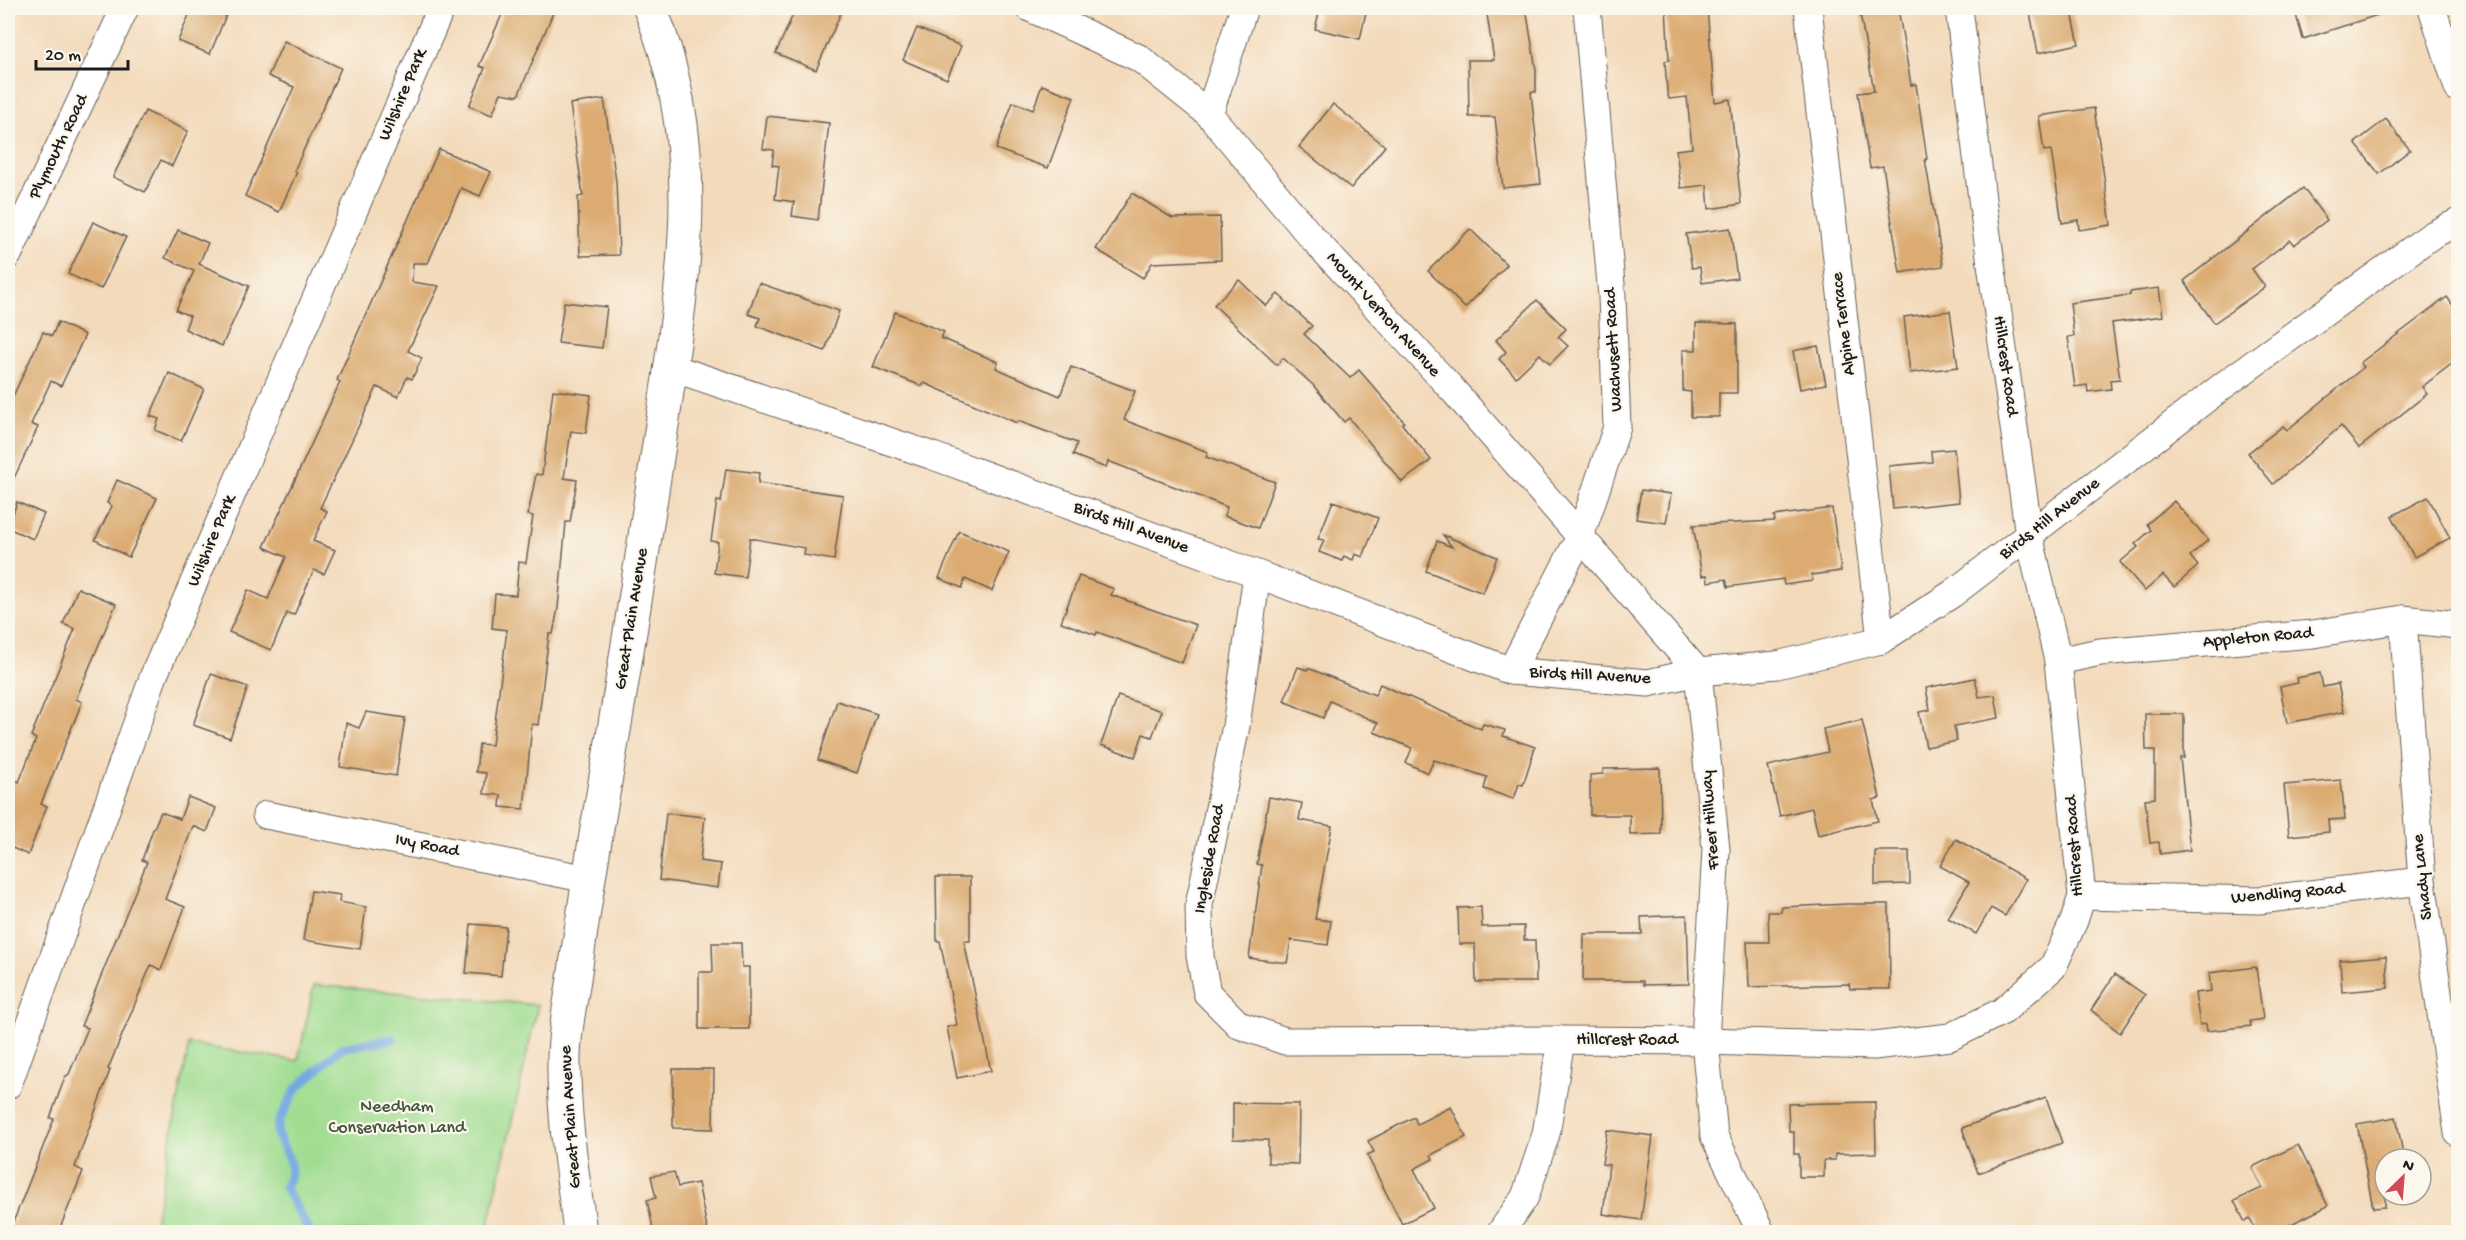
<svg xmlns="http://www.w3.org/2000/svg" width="2466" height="1240" font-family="'Gochi Hand',sans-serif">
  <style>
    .green { fill: #a0dd91; stroke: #5e7c56; stroke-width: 1.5 }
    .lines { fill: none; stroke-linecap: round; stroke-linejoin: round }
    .stream { stroke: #74a7e0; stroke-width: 9 }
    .building { fill: #dbab72 }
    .minor-casing { stroke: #675e54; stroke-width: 29 }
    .secondary-casing { stroke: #675e54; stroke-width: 35 }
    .minor { stroke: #fff; stroke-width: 27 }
    .secondary { stroke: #fff; stroke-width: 33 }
    .labels { text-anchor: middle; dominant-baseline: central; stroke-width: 4.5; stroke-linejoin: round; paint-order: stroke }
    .street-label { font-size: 18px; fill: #1c1c1c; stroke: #fbf7ec }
    .park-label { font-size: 18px; fill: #44563f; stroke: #fbf7ec }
  </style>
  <rect width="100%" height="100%" fill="#fbf7ec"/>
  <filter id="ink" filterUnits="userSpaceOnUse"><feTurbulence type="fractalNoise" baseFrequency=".0167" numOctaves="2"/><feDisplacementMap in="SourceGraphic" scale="12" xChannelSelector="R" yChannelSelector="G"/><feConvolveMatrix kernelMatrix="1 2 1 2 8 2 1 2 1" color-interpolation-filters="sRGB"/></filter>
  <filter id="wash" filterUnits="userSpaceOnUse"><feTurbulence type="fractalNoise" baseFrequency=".008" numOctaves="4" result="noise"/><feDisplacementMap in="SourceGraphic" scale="24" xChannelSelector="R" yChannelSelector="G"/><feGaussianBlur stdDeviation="1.35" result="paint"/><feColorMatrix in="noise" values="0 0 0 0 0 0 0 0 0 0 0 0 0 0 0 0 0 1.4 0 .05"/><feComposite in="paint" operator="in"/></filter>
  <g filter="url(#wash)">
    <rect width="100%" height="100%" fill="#f3dabb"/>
    <path class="green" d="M314,985l224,20 -51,227h-334l36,-188 109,17z"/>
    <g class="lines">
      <path class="stream" d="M310,1232l-25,-44 6,-16 -1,-10 -13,-29 2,-12 17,-32 45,-41 52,-9"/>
    </g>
    <g id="blocks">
      <g class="building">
        <path d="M192,8h37l-19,46 -32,-13z"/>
        <path d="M505,8h50l-37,88 -17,-3 -9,22 -23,-9 16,-38 -6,-2z"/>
        <path d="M796,8h47l-27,62 -40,-17z"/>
        <path d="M1320,8h47l-7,31 -45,-10z"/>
        <path d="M1486,8h40l10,62v22h-5l10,92 -38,4 -8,-71h-26l-1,-57h26z"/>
        <path d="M1666,8h41l8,94 15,-3 11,105 -32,5 -2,-24 -26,3 -5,-38 16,-2 -5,-51 -18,2 -2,-8 -2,-30 4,-1z"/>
        <path d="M1859,8h39l13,77 5,-1 11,75h-2l18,107 -43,7 -17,-107 -13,2 -12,-75 16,-2z"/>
        <path d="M2029,8h42l8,36 -41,9z"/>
        <path d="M2294,8h89l1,5 -81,26z"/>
        <path d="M917,28l44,18 -14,33 -44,-19z"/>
        <path d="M284,41l57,27 -47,103 3,1 -18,40 -34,-16 49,-109 -26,-11z"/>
        <path d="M1042,85l32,12 -26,71 -52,-19 17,-47 20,8z"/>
        <path d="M604,99l12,82 3,74 -39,1 -2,-59 5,-1 -13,-92z"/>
        <path d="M1333,104l52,42 -34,42 -52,-41z"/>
        <path d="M2094,108l17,117 -32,5 -1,-10 -16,3 -11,-73 -7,1 -5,-35z"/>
        <path d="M145,111l43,20 -16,35 -11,-6 -16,32 -32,-15z"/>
        <path d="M767,116l62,7 -11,97 -26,-4 2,-14 -19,-3 4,-33 -7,-1 2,-15 -11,-1z"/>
        <path d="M2386,119l24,31 -31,24 -24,-31z"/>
        <path d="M439,149l52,23 -11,24 -19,-8 -33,75h-15l-1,19 27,4 -31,65 14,7 -10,21 -5,-2 -9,20 -21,-10 -57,121 7,3 -14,30 22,9 -11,24 -10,-4 -20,45 -7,-2 -16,37 -42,-18 19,-42 20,9 18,-42 -22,-10 76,-165 -3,-2z"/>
        <path d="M2303,188l24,32 -33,25 -4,-5 -38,29 13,18 -51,36 -30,-42z"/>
        <path d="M1132,193l40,25 48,-1 1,43 -69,3 -9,15 -47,-29z"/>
        <path d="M93,222l33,15 -25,52 -33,-15z"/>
        <path d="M1730,228l7,50 -35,5 -2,-16 -8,1 -6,-34z"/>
        <path d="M1470,229l37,36 -42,43 -37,-37z"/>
        <path d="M178,230l30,13 -9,21 50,22 -27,60 -37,-17 5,-13 -14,-6 18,-39 -29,-13z"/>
        <path d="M1239,280l27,26 12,-12 34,32 -8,8 46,44 9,-8 45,52 -2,2 29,36 -29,22 -53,-64 -5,4 -31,-37 -30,-27 -6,7 -63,-60z"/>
        <path d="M759,283l80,28 -14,40 -68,-25 3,-8 -12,-4z"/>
        <path d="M2159,288l4,28 -51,7 8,56 -10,1 1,9 -23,3 -1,-7 -12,2 -7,-50 6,-1 -4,-33 60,-8v-3z"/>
        <path d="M2447,297l11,15v47l-36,28 5,7 -68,54 -18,-22 -68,58 -25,-31 35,-27 4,4 77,-63 -4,-4z"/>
        <path d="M1537,300l29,29 -8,8 10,9 -18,18 -10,-10 -24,23 -17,-18 7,-7 -10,-12z"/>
        <path d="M564,302l43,5 -5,41 -44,-5z"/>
        <path d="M1950,311l8,56 -48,6 -6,-56z"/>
        <path d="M895,312l49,20 -3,6 57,24 -2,6 64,28 11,-29 64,24 -11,29 84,32 -2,5 69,25 -17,46 -34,-12 3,-9 -119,-46 -2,7 -33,-13 4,-12 -59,-22 -1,2 -93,-40 -2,3 -49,-19z"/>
        <path d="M58,322l27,13 -24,51 -10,-5 -20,43 7,3 -30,64v-84l35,-75 9,4z"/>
        <path d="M1696,323l41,1v69h-18v24h-28v-25l-8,-1v-41h13z"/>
        <path d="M1818,346l8,38 -26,5 -7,-38z"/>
        <path d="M169,373l35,16 -23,52 -26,-11 4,-11 -9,-3z"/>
        <path d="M553,390l38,5 -5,38 -15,-2 -7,47 13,2 -7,42h-4l-8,86 -5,26h-4l-11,91 -6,-1 -8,85 -24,-2 1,-12 -17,-1 2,-21 -10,-1 3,-28 13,1 15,-115 -15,-2 3,-34 21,1 3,-33 7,1 7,-47 -5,-1 8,-41 6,1z"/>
        <path d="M1954,449l5,53 -66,7 -4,-43 43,-4 -1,-11z"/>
        <path d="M726,469l33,4 -1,10 85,12 -9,65 -30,-5 1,-7 -55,-10 -5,39 -31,-4 4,-31 -7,-1 6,-40 4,1z"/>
        <path d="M117,480l40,18 -28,59 -34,-17 17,-34 -5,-3z"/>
        <path d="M1641,490l30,4 -5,29 -30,-4z"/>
        <path d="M2428,497l22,41 -36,19 -22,-41z"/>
        <path d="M1333,501l45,17 -15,39 -8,-3 -2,6 -9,-4 -2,5 -23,-9 5,-12 -6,-1z"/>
        <path d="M2174,501l34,39 -18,16 8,10 -24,21 -11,-12 -18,16 -25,-29 18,-15 -3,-3 16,-14 -4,-6z"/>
        <path d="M17,502l27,12 -11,25 -25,-11z"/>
        <path d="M1832,508l9,63 -30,4 1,6 -28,4 -1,-6 -55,8 -2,-8 -18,3 -1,-7 -5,1 -9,-51 82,-4 -1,-5z"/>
        <path d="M959,531l50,21 -17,39 -27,-12 -3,9 -23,-10z"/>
        <path d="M1443,535l54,22 -14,36 -57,-22 11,-30 15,6z"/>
        <path d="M1079,576l35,13 -3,6 85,30 -14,38 -85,-31 -1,3 -35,-13z"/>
        <path d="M78,588l38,16 -40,95 6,3 -41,102 6,2 -19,49 -20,-9v-69l11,5 17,-43 -5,-3 44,-107 -12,-5z"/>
        <path d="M1298,667l9,3 1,-2 67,27 5,-11 101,45 2,-5 22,6 -2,6 32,11 -12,38 -4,-1 -5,15 -30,-10 3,-12 -53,-17 -6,13 -22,-10 6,-15 -38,-16 4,-9 -48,-22 -7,17 -39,-17z"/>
        <path d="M2320,673l3,14 15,-3 6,28 -57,11 -7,-36 18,-4 -1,-5z"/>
        <path d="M211,674l37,13 -18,51 -37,-13z"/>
        <path d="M1975,678l4,19 16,-2 4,23 -45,8 3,15 -31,6 -7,-35 11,-2 -4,-22z"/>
        <path d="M1118,696l44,15 -10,26 -9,-3 -8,23 -34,-12z"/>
        <path d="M837,701l40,13 -20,59 -39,-13z"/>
        <path d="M366,712l39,6 -9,58 -56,-9 6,-44 13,5z"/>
        <path d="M2145,714h39v44h-4l10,92 -30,4 -1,-12 -9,1 -5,-44 10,-1v-48h-9z"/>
        <path d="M1862,720l18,78 -7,2 5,21 -60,14 -6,-27 -32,8 -12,-50 60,-14 -5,-23z"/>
        <path d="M1660,768l1,66 -31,1v-20h-40v-40l13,-1v-5z"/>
        <path d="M2341,780l4,39 -17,1 1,12 -40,4 -5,-51z"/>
        <path d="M188,797l28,11 -9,24 -14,-6 -28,73 20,8 -24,63 -10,-5 -43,104 2,1 -35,97 8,4 -25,62h-49l45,-114 -4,-1 15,-41 4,-3 19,-46 -7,-2 66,-164 -5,-2 10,-28 9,-20 19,7z"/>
        <path d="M1269,797l33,6 -3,17 33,6 -17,93 16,2 -3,24 -37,-5 -4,23 -38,-5 13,-93 -5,-1z"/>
        <path d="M666,813l39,4 -5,44 21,3 -3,24 -59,-8z"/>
        <path d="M1956,839l70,40 -21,37 -14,-8 -15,26 -28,-16 21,-36 -29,-16z"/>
        <path d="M1875,851h34l1,33 -35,1z"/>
        <path d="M936,877h34v64h-6l27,130 -34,7 -10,-51 10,-2 -17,-84h-3z"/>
        <path d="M311,891l29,4 -1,7 27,5 -6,42 -57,-9z"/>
        <path d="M1848,904h41l1,85h-40l-1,-5 -100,3 -2,-45h22l-1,-30h13l1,-5z"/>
        <path d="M1481,907l1,20 42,-1v14h11l1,42h-60l-1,-38h-16l-1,-36z"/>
        <path d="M1687,915l2,69 -46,1v-4h-60l1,-47h58l-1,-17z"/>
        <path d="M471,924l35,3 -5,49 -35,-3z"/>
        <path d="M712,943h29l1,24h7v62h-50v-57h14z"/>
        <path d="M2386,956l2,32 -46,4 -2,-32z"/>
        <path d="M2256,967l7,52 -13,2 1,5 -44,5 -1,-7 -6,1 -5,-32 16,-2 -2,-18z"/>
        <path d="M2115,974l30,21 -25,38 -29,-23z"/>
        <path d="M673,1069h41l-1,60 -40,-1z"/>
        <path d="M2046,1097l16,46 -84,30 -16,-45z"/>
        <path d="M1875,1102l1,51 -41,1v6h-11v17h-25v-23h-5v-22h-5l-1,-28z"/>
        <path d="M1233,1103l66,1 -1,60 -30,-1v-23l-35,-1z"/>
        <path d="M1451,1107l15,30 -35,18 2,4 -19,10 20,39 -32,16 -35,-69 7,-3 -6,-11 46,-24 3,7z"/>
        <path d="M2396,1117l8,42h-19v48l-12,1 -16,-84z"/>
        <path d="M1607,1130l46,6 -12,84 -38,-6 6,-49 -7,-1z"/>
        <path d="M2298,1145l30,61 -55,27h-16l-7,-14 -5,3 -11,-21 28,-13 -10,-21z"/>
        <path d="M674,1172l4,15 20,-4 10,50h-54l-7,-33 9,-2 -5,-22z"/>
      </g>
    </g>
  </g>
  <g filter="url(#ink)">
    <use href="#blocks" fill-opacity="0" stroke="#675e54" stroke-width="1.5"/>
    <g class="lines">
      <g class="minor-casing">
        <g id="minor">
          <path d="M1030,8l109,50 70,56 99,119 144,156 246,283 18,177 -11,192 9,95 47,96"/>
          <path d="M1808,8l73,632"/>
          <path d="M2432,8l26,80"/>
          <path d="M1209,114l35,-106"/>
          <path d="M8,255l117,-247"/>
          <path d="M670,367l263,89 324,118 254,97 137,12 50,-11 79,-7 104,-25 71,-46 272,-209 208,-150 26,-13"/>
          <path d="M1257,574l-21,152 -37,179 1,51 7,37 32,32 46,16 276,-1"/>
          <path d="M2403,619l19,262 36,252"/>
          <path d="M2058,661l42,-9 213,-18 90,-15 55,6"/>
          <path d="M1511,671l69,-134 37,-110 -5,-131 -25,-288"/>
          <path d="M266,815l322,64"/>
          <path d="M2082,896l177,4 163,-19"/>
          <path d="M8,1085l146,-410 287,-667"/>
          <path d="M1501,1232l24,-35 21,-63 15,-94 144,1 169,5 76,-9 53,-26 50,-44 21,-46 8,-25 -24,-235 -29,-126 -47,-336 -23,-191"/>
        </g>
      </g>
      <g class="secondary-casing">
        <path id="secondary" d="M580,1232c-7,-57 -17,-115 -16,-173 0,-29 7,-58 11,-87 9,-64 19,-127 30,-190 22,-123 40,-246 59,-370 21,-140 42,-269 -14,-404"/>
      </g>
      <use href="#minor" class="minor"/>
      <use href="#secondary" class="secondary"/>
    </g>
  </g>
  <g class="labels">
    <g class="street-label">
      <text transform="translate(403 95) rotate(-67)">Wilshire Park</text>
      <text transform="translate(59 147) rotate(-64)">Plymouth Road</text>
      <text transform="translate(1383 315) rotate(48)">Mount Vernon Avenue</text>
      <text transform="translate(1844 324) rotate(-97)">Alpine Terrace</text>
      <text transform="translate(1614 350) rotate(-93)">Wachusett Road</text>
      <text transform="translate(2005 366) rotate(82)">Hillcrest Road</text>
      <text transform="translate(2050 519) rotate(-38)">Birds Hill Avenue</text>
      <text transform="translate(1131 528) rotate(20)">Birds Hill Avenue</text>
      <text transform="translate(212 541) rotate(-67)">Wilshire Park</text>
      <text transform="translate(632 619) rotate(-81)">Great Plain Avenue</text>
      <text transform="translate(2258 638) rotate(-5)">Appleton Road</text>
      <text transform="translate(1590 676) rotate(3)">Birds Hill Avenue</text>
      <text transform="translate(1711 820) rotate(-94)">Freer Hillway</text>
      <text transform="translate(427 846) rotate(11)">Ivy Road</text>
      <text transform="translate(2075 846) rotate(-94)">Hillcrest Road</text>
      <text transform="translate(1210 859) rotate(-80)">Ingleside Road</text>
      <text transform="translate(2423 877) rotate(-96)">Shady Lane</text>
      <text transform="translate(2288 894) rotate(-5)">Wendling Road</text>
      <text x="1627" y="1040">Hillcrest Road</text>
      <text transform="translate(571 1117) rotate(-94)">Great Plain Avenue</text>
    </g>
    <g class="park-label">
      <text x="397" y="1107">Needham<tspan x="397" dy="21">Conservation Land</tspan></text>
    </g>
  </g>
  <rect width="2466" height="1240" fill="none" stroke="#fbf7ec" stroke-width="30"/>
  <g transform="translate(2403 1177) rotate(25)"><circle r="28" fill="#fbf7ec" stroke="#a29f99" stroke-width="1.5"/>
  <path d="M0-4.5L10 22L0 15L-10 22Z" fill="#d1495b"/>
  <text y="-9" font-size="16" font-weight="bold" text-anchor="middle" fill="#1c1c1c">N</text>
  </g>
  <path d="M36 60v9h92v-9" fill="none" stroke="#1c1c1c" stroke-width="3"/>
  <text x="45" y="60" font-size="18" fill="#1c1c1c" stroke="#fbf7ec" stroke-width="4.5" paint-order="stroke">20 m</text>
</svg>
